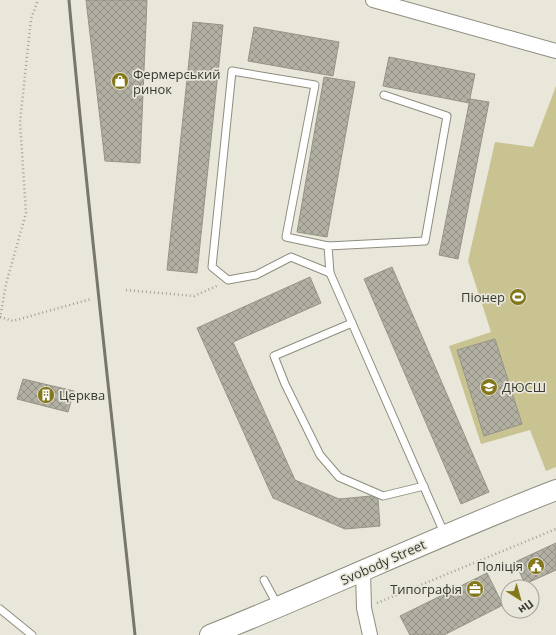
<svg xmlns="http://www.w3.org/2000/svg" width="556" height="635" font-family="'Open Sans',sans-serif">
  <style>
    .green { fill: #c9c391 }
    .building { fill: url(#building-cross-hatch); stroke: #959487 }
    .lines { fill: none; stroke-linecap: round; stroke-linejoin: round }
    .lane-casing { stroke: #8f8d80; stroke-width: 9 }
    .street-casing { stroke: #8f8d80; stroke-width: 16 }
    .secondary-casing { stroke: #8f8d80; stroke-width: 22 }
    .path { stroke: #a1a196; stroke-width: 2.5; stroke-dasharray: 1 3; stroke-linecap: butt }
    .lane { stroke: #fff; stroke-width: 7 }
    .street { stroke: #fff; stroke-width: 14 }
    .secondary { stroke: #fff; stroke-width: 20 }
    .rail { stroke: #77776e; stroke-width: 3 }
    .labels { text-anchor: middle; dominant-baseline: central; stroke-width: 3.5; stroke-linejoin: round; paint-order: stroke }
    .poi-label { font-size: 13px; fill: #393933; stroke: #e8e7d9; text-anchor: start }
    .street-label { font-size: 13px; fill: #393933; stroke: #e8e7d9 }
  </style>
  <defs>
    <pattern id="building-cross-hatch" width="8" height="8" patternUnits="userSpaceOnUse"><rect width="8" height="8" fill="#b2b0a2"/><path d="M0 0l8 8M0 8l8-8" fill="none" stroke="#929085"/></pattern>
  </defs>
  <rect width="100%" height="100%" fill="#e8e7d9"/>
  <path class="green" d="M556,86v381l-10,4 -16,-41 -49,14 -32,-98 42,-14 -23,-71 27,-119 38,5z"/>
  <g class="building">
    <path d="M86,0h61l-7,163 -35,-2z"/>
    <path d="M193,22l30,3 -26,248 -30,-3z"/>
    <path d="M254,27l85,15 -6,34 -85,-15z"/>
    <path d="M389,57l86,17 -6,29 -86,-17z"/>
    <path d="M324,77l31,5 -28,155 -30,-5z"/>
    <path d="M470,99l19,3 -31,157 -19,-4z"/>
    <path d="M392,267l97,225 -28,12 -97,-225z"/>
    <path d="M310,277l11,26 -88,39 62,138 44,19 32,-3 7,3 2,27 -35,3 -72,-31 -76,-170z"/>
    <path d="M495,339l27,85 -38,12 -27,-86z"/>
    <path d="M23,379l51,12 -6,21 -51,-13z"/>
    <path d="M556,543v27l-31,14 -10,-22z"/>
    <path d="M487,573l16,32 -59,30h-34l-10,-19z"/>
  </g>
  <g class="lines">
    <g class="lane-casing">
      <g id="lane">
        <path d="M384,95l63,21 -22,125 -97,5 2,27 115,262"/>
        <path d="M328,246l-42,-9 29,-152 -83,-14 -20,196 16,13 28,-5 35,-18 39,16"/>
        <path d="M352,323l-78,33 11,28 35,71 19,22 44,19 41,-10"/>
        <path d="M264,580l14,26"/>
        <path d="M0,609l32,26"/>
      </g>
    </g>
    <g class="street-casing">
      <g id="street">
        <path d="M373,0l183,51"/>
        <path d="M363,571l1,37 6,27"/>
      </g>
    </g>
    <g class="secondary-casing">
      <path id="secondary" d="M210,635c116,-46 229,-100 346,-145"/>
    </g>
    <g class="path">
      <path d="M126,290l68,6 25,-11"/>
      <path d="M0,317l13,4 78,-22"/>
      <path d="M0,318l6,-34 20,-71 -6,-91 11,-103 7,-19"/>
      <path d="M377,603l179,-74"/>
    </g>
    <use href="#lane" class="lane"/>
    <use href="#street" class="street"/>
    <use href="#secondary" class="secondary"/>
    <path class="rail" d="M69,0c19,212 44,423 66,635"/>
  </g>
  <defs>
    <g id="shop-disc" transform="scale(0.9)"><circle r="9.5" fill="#83771b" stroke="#e8e7d9"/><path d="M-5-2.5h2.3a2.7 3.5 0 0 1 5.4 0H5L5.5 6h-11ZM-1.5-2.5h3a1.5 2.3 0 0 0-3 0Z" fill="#fff"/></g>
    <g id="stadium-disc" transform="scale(0.9)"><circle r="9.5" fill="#83771b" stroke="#e8e7d9"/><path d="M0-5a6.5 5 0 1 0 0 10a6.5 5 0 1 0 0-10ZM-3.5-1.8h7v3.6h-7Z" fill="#fff"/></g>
    <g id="school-disc" transform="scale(0.9)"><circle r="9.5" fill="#83771b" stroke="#e8e7d9"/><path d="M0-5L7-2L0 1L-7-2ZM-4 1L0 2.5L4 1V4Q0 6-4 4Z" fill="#fff"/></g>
    <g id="building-disc" transform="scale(0.9)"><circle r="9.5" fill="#83771b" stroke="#e8e7d9"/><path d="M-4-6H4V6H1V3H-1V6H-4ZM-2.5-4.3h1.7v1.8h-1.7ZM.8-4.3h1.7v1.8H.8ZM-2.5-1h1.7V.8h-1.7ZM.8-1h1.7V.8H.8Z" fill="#fff"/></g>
    <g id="civic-disc" transform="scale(0.9)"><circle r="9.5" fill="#83771b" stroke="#e8e7d9"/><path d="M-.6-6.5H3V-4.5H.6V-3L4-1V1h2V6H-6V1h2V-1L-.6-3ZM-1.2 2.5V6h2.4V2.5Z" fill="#fff"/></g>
    <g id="office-disc" transform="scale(0.9)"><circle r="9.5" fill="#83771b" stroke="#e8e7d9"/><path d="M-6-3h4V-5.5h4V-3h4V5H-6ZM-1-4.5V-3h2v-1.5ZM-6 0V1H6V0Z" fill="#fff"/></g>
  </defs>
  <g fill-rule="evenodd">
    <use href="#shop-disc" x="120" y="81"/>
    <use href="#stadium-disc" x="518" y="297"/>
    <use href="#school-disc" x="489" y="387"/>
    <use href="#building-disc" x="46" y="395"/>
    <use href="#civic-disc" x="536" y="566"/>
    <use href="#office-disc" x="475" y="589"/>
  </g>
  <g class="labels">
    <g class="poi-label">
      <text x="133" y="74">Фермерський<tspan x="133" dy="15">ринок</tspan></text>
      <text x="505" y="297" text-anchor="end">Піонер</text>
      <text x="502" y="387">ДЮСШ</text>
      <text x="59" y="395">Церква</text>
      <text x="523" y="566" text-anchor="end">Поліція</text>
      <text x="462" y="589" text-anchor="end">Типографія</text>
    </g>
    <g class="street-label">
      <text transform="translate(383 562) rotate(-24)">Svobody Street</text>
    </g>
  </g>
  <g transform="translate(520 599) rotate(143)"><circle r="19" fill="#e8e7d9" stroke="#a2a197"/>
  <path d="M0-3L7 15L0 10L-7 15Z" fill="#83771b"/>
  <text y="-6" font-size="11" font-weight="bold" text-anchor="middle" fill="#393933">Пн</text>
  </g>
</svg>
